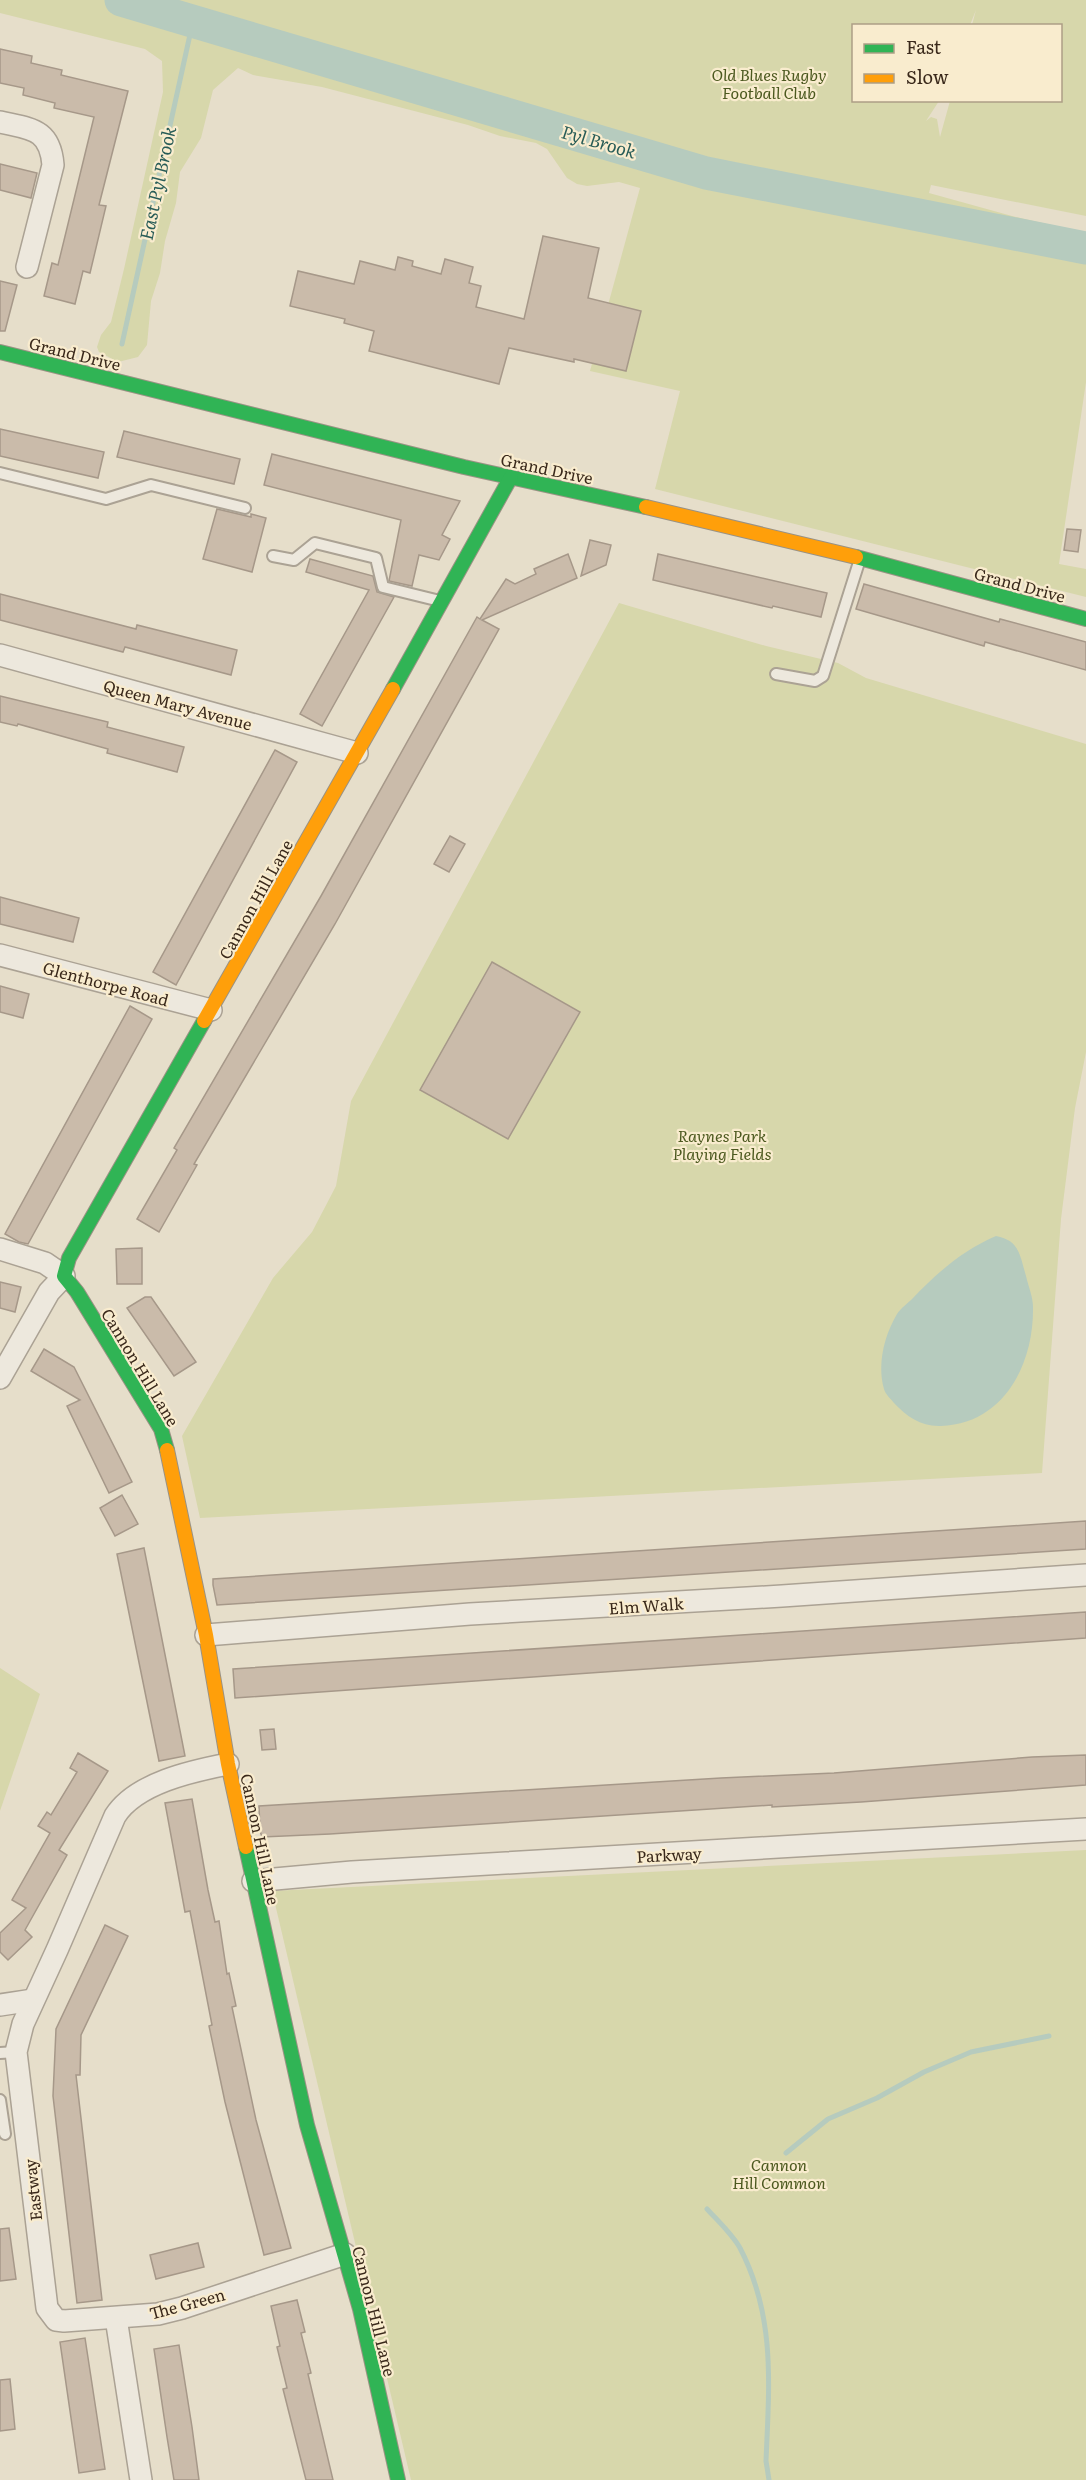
<svg xmlns="http://www.w3.org/2000/svg" width="1086" height="2480" font-family="Literata,serif">
  <style>
    .green { fill: #d7d7ab; fill-rule: evenodd }
    .water { fill: #b6cbbe }
    .lines { fill: none; stroke-linecap: round; stroke-linejoin: round }
    .stream { stroke: #b6cbbe; stroke-width: 5 }
    .river { stroke: #b6cbbe; stroke-width: 33 }
    .building { fill: #cabbaa; stroke: #a69889; stroke-width: 1.5 }
    .lane-casing { stroke: #aba294; stroke-width: 14 }
    .street-casing { stroke: #aba294; stroke-width: 24 }
    .fast-casing { stroke: #9a9284; stroke-width: 16 }
    .slow-casing { stroke: #9a9284; stroke-width: 16 }
    .lane { stroke: #ede8dd; stroke-width: 10 }
    .street { stroke: #ede8dd; stroke-width: 21 }
    .fast { stroke: #30b455; stroke-width: 14 }
    .slow { stroke: #ff9f0a; stroke-width: 14 }
    .labels { text-anchor: middle; dominant-baseline: central; stroke-width: 4.5; stroke-linejoin: round; paint-order: stroke }
    .park-label { font-size: 16px; font-style: italic; fill: #4c591f; stroke: #f9ecce }
    .street-label { font-size: 16px; fill: #3a291b; stroke: #f9ecce }
    .water-label { font-size: 18px; font-style: italic; fill: #285c57; stroke: #f9ecce }
  </style>
  <rect width="100%" height="100%" fill="#e6deca"/>
  <g class="green">
    <path d="M0,0h1086v216l-155,-31 -2,8 83,23 74,17v149l-27,182 27,5v28l-431,-108 25,-98 -90,-20 50,-183 -21,-6 -32,4 -10,-2 -10,-6 -20,-29 -11,-6 -36,-7 -32,-11 -146,-38 -69,-12 -15,-7 -25,22 -12,48 -21,34 -4,31 -11,38 -5,32 -9,28 -4,44 -9,12 -20,5 -19,-10 -2,-5 4,-12 10,-13 13,-53 39,-177 -1,-31 -17,-12 -145,-36zM976,10l-4,15 88,1v74l-110,1 -10,36 -3,-18 -6,-2 -5,4 13,-20 -85,-1v-74l116,-1z"/>
    <path d="M619,603l147,43 72,17 28,15 220,66v308l-11,56 -14,111 -19,254 -842,45 -18,-82 91,-158 39,-46 24,-46 15,-85z"/>
    <path d="M0,1668l40,26 -40,117z"/>
    <path d="M1086,1850v630h-675l-139,-589z"/>
  </g>
  <path class="water" d="M996,1236c23,4 24,19 30,40 2,9 7,21 7,31 1,57 -29,117 -92,119 -19,1 -34,-9 -47,-23 -3,-4 -9,-9 -10,-14 -7,-24 0,-53 13,-75 4,-6 11,-11 16,-16 25,-26 50,-48 83,-62z"/>
  <g class="lines">
    <g class="stream">
      <path d="M122,344l71,-323"/>
      <path d="M786,2153l42,-34 49,-21 47,-26 47,-20 78,-16"/>
      <path d="M707,2209c11,12 25,25 33,39 36,69 29,138 26,213l3,19"/>
    </g>
    <path class="river" d="M121,0l585,173 380,75"/>
  </g>
  <g class="building">
    <path d="M0,49l32,7 -1,7 31,7 -1,5 67,16 -29,114 7,1 -16,67 -7,-2 -8,33 -31,-8 8,-33 6,2 36,-148 -40,-9 1,-5 -32,-8 1,-7 -24,-5z"/>
    <path d="M0,164l37,9 -6,25 -31,-8z"/>
    <path d="M543,236l56,12 -11,50 53,13 -15,60 -52,-12v3l-65,-14 -10,36 -130,-33 5,-20 -30,-8 1,-4 -55,-13 8,-35 56,13 6,-23 35,9 3,-13 15,4 -1,5 29,8 4,-15 28,8 -4,16 12,3 -5,21 48,12z"/>
    <path d="M0,281l17,4 -12,46h-5z"/>
    <path d="M0,429l104,23 -6,26 -98,-22z"/>
    <path d="M124,431l116,28 -6,25 -117,-27z"/>
    <path d="M272,454l188,47 -18,34 8,4 -11,21 -20,-5 -7,31 -23,-5 12,-61 -137,-35z"/>
    <path d="M217,509l34,8v-3l15,4 -14,54 -49,-13z"/>
    <path d="M1067,529l14,1 -3,22 -14,-2z"/>
    <path d="M590,540l21,5 -5,20 -25,11z"/>
    <path d="M568,554l9,24 -95,42 17,9 -164,295 -141,240 3,1 -38,67 -22,-13 40,-69 -3,-2 147,-252 156,-279 3,2 26,-40 9,5 21,-10 -2,-5z"/>
    <path d="M658,554l169,39 -6,24 -48,-11 -1,2 -119,-28z"/>
    <path d="M310,559l63,17 4,16 17,5 -72,129 -22,-12 69,-124 -63,-18z"/>
    <path d="M864,584l135,38 1,-3 86,23v28l-101,-28 -1,4 -128,-37z"/>
    <path d="M0,594l136,35 1,-4 100,25 -6,25 -106,-28 -2,5 -123,-32z"/>
    <path d="M0,696l108,26 -1,5 77,20 -7,25 -70,-19 1,-4 -90,-25 -1,2 -17,-4z"/>
    <path d="M275,750l22,12 -121,223 -23,-13z"/>
    <path d="M450,836l15,8 -16,28 -15,-8z"/>
    <path d="M0,897l79,21 -6,24 -73,-18z"/>
    <path d="M492,962l88,50 -72,127 -88,-49z"/>
    <path d="M0,986l29,8 -6,24 -23,-6z"/>
    <path d="M130,1006l22,13 -124,225 -9,-2 -14,-8z"/>
    <path d="M142,1248v36h-25l-1,-35z"/>
    <path d="M0,1282l21,5 -6,25 -15,-4z"/>
    <path d="M145,1297h6l45,65 -22,14 -47,-68z"/>
    <path d="M44,1349l30,18 58,115 -23,11 -42,-87 13,-6 -49,-29z"/>
    <path d="M122,1495l16,29 -23,12 -15,-28z"/>
    <path d="M1086,1521v28l-869,56 -4,-20v-6z"/>
    <path d="M144,1548l41,208 -26,5 -42,-207z"/>
    <path d="M1086,1612v26l-851,60 -2,-29z"/>
    <path d="M274,1729l2,20 -14,1 -2,-20z"/>
    <path d="M78,1753l30,18 -49,79 8,5 -42,75 7,7 -24,23 -8,-8v-19l26,-25 -14,-8 38,-67 -12,-7 9,-14 4,3 26,-43 -7,-4z"/>
    <path d="M1086,1755v30l-225,17 -89,5v-2l-442,29 -68,3 -2,-6 -1,-25 462,-28 113,-5 198,-16z"/>
    <path d="M192,1799l16,91 7,32 4,-1 8,53 2,-1 7,33 -4,1 24,113 35,128 -27,7 -39,-153 -16,-76 3,-1 -22,-114 -5,1 -20,-109z"/>
    <path d="M105,1925l23,11 -47,99 -1,40h-4l26,225 -25,3 -24,-207 3,-67z"/>
    <path d="M9,2228l7,51 -16,2v-52z"/>
    <path d="M198,2243l6,24 -48,12 -6,-24z"/>
    <path d="M297,2300l8,32 -4,1 10,40 -3,1 25,106h-27l-23,-91 4,-1 -10,-41 3,-1 -9,-40z"/>
    <path d="M85,2338l20,131 -26,4 -19,-131z"/>
    <path d="M179,2345l13,82 7,53h-25l-7,-43 -13,-88z"/>
    <path d="M10,2379l5,50 -15,2v-51z"/>
  </g>
  <g class="lines">
    <g class="lane-casing">
      <g id="lane">
        <path d="M0,473l106,26 45,-14 94,23"/>
        <path d="M273,556l21,4 21,-17 61,15 7,29 57,14"/>
        <path d="M776,674l39,7 8,-5 37,-117"/>
        <path d="M0,2053l16,-1"/>
        <path d="M0,2100l5,34"/>
      </g>
    </g>
    <g class="street-casing">
      <g id="street">
        <path d="M0,122c30,7 50,6 53,43l-26,102"/>
        <path d="M0,655l357,98"/>
        <path d="M0,955l211,55"/>
        <path d="M0,1249l45,14 19,13 -15,16 -49,86"/>
        <path d="M206,1635l264,-21 312,-18 304,-21"/>
        <path d="M228,1764c-36,7 -92,19 -113,52l-58,134 -34,74 -7,28 31,256 9,12 8,1 94,-7 24,-6 163,-54"/>
        <path d="M253,1881l99,-9 734,-43"/>
        <path d="M0,2005l33,-5"/>
        <path d="M116,2318l25,162"/>
      </g>
    </g>
    <g class="fast-casing">
      <g id="fast">
        <path d="M0,352l464,115 182,40"/>
        <path d="M856,557l230,62"/>
        <path d="M393,689l118,-212"/>
        <path d="M167,1450l-6,-21 -84,-137 -13,-16 5,-18 135,-237"/>
        <path d="M246,1847l61,278 53,184 38,171"/>
      </g>
    </g>
    <g class="slow-casing">
      <g id="slow">
        <path d="M646,507l210,50"/>
        <path d="M204,1021l189,-332"/>
        <path d="M167,1450l39,185 22,129 18,83"/>
      </g>
    </g>
    <use href="#lane" class="lane"/>
    <use href="#street" class="street"/>
    <use href="#fast" class="fast"/>
    <use href="#slow" class="slow"/>
  </g>
  <g class="labels">
    <g class="park-label">
      <text x="769" y="74">Old Blues Rugby<tspan x="769" dy="18">Football Club</tspan></text>
      <text x="722" y="1135">Raynes Park<tspan x="722" dy="18">Playing Fields</tspan></text>
      <text x="779" y="2164">Cannon<tspan x="779" dy="18">Hill Common</tspan></text>
    </g>
    <g class="street-label">
      <text transform="translate(75 353) rotate(14)">Grand Drive</text>
      <text transform="translate(547 468) rotate(12)">Grand Drive</text>
      <text transform="translate(1020 584) rotate(15)">Grand Drive</text>
      <text transform="translate(178 704) rotate(15)">Queen Mary Avenue</text>
      <text transform="translate(255 899) rotate(-61)">Cannon Hill Lane</text>
      <text transform="translate(106 983) rotate(15)">Glenthorpe Road</text>
      <text transform="translate(141 1367) rotate(59)">Cannon Hill Lane</text>
      <text transform="translate(646 1605) rotate(-4)">Elm Walk</text>
      <text transform="translate(261 1839) rotate(78)">Cannon Hill Lane</text>
      <text transform="translate(669 1854) rotate(-3)">Parkway</text>
      <text transform="translate(32 2190) rotate(-96)">Eastway</text>
      <text transform="translate(187 2303) rotate(-15)">The Green</text>
      <text transform="translate(375 2311) rotate(76)">Cannon Hill Lane</text>
    </g>
    <g class="water-label">
      <text transform="translate(599 141) rotate(16)">Pyl Brook</text>
      <text transform="translate(157 183) rotate(-78)">East Pyl Brook</text>
    </g>
  </g>
  <rect x="852" y="24" width="210" height="78" fill="#f9ecce" stroke="#ad9e86" stroke-width="1.5"/>
  <rect x="864" y="44" width="30" height="9" fill="#30b455" stroke="#ad9e86" stroke-width="1.5"/>
  <text x="906" y="54" font-size="18" fill="#3a291b">Fast</text>
  <rect x="864" y="74" width="30" height="9" fill="#ff9f0a" stroke="#ad9e86" stroke-width="1.5"/>
  <text x="906" y="84" font-size="18" fill="#3a291b">Slow</text>
</svg>
